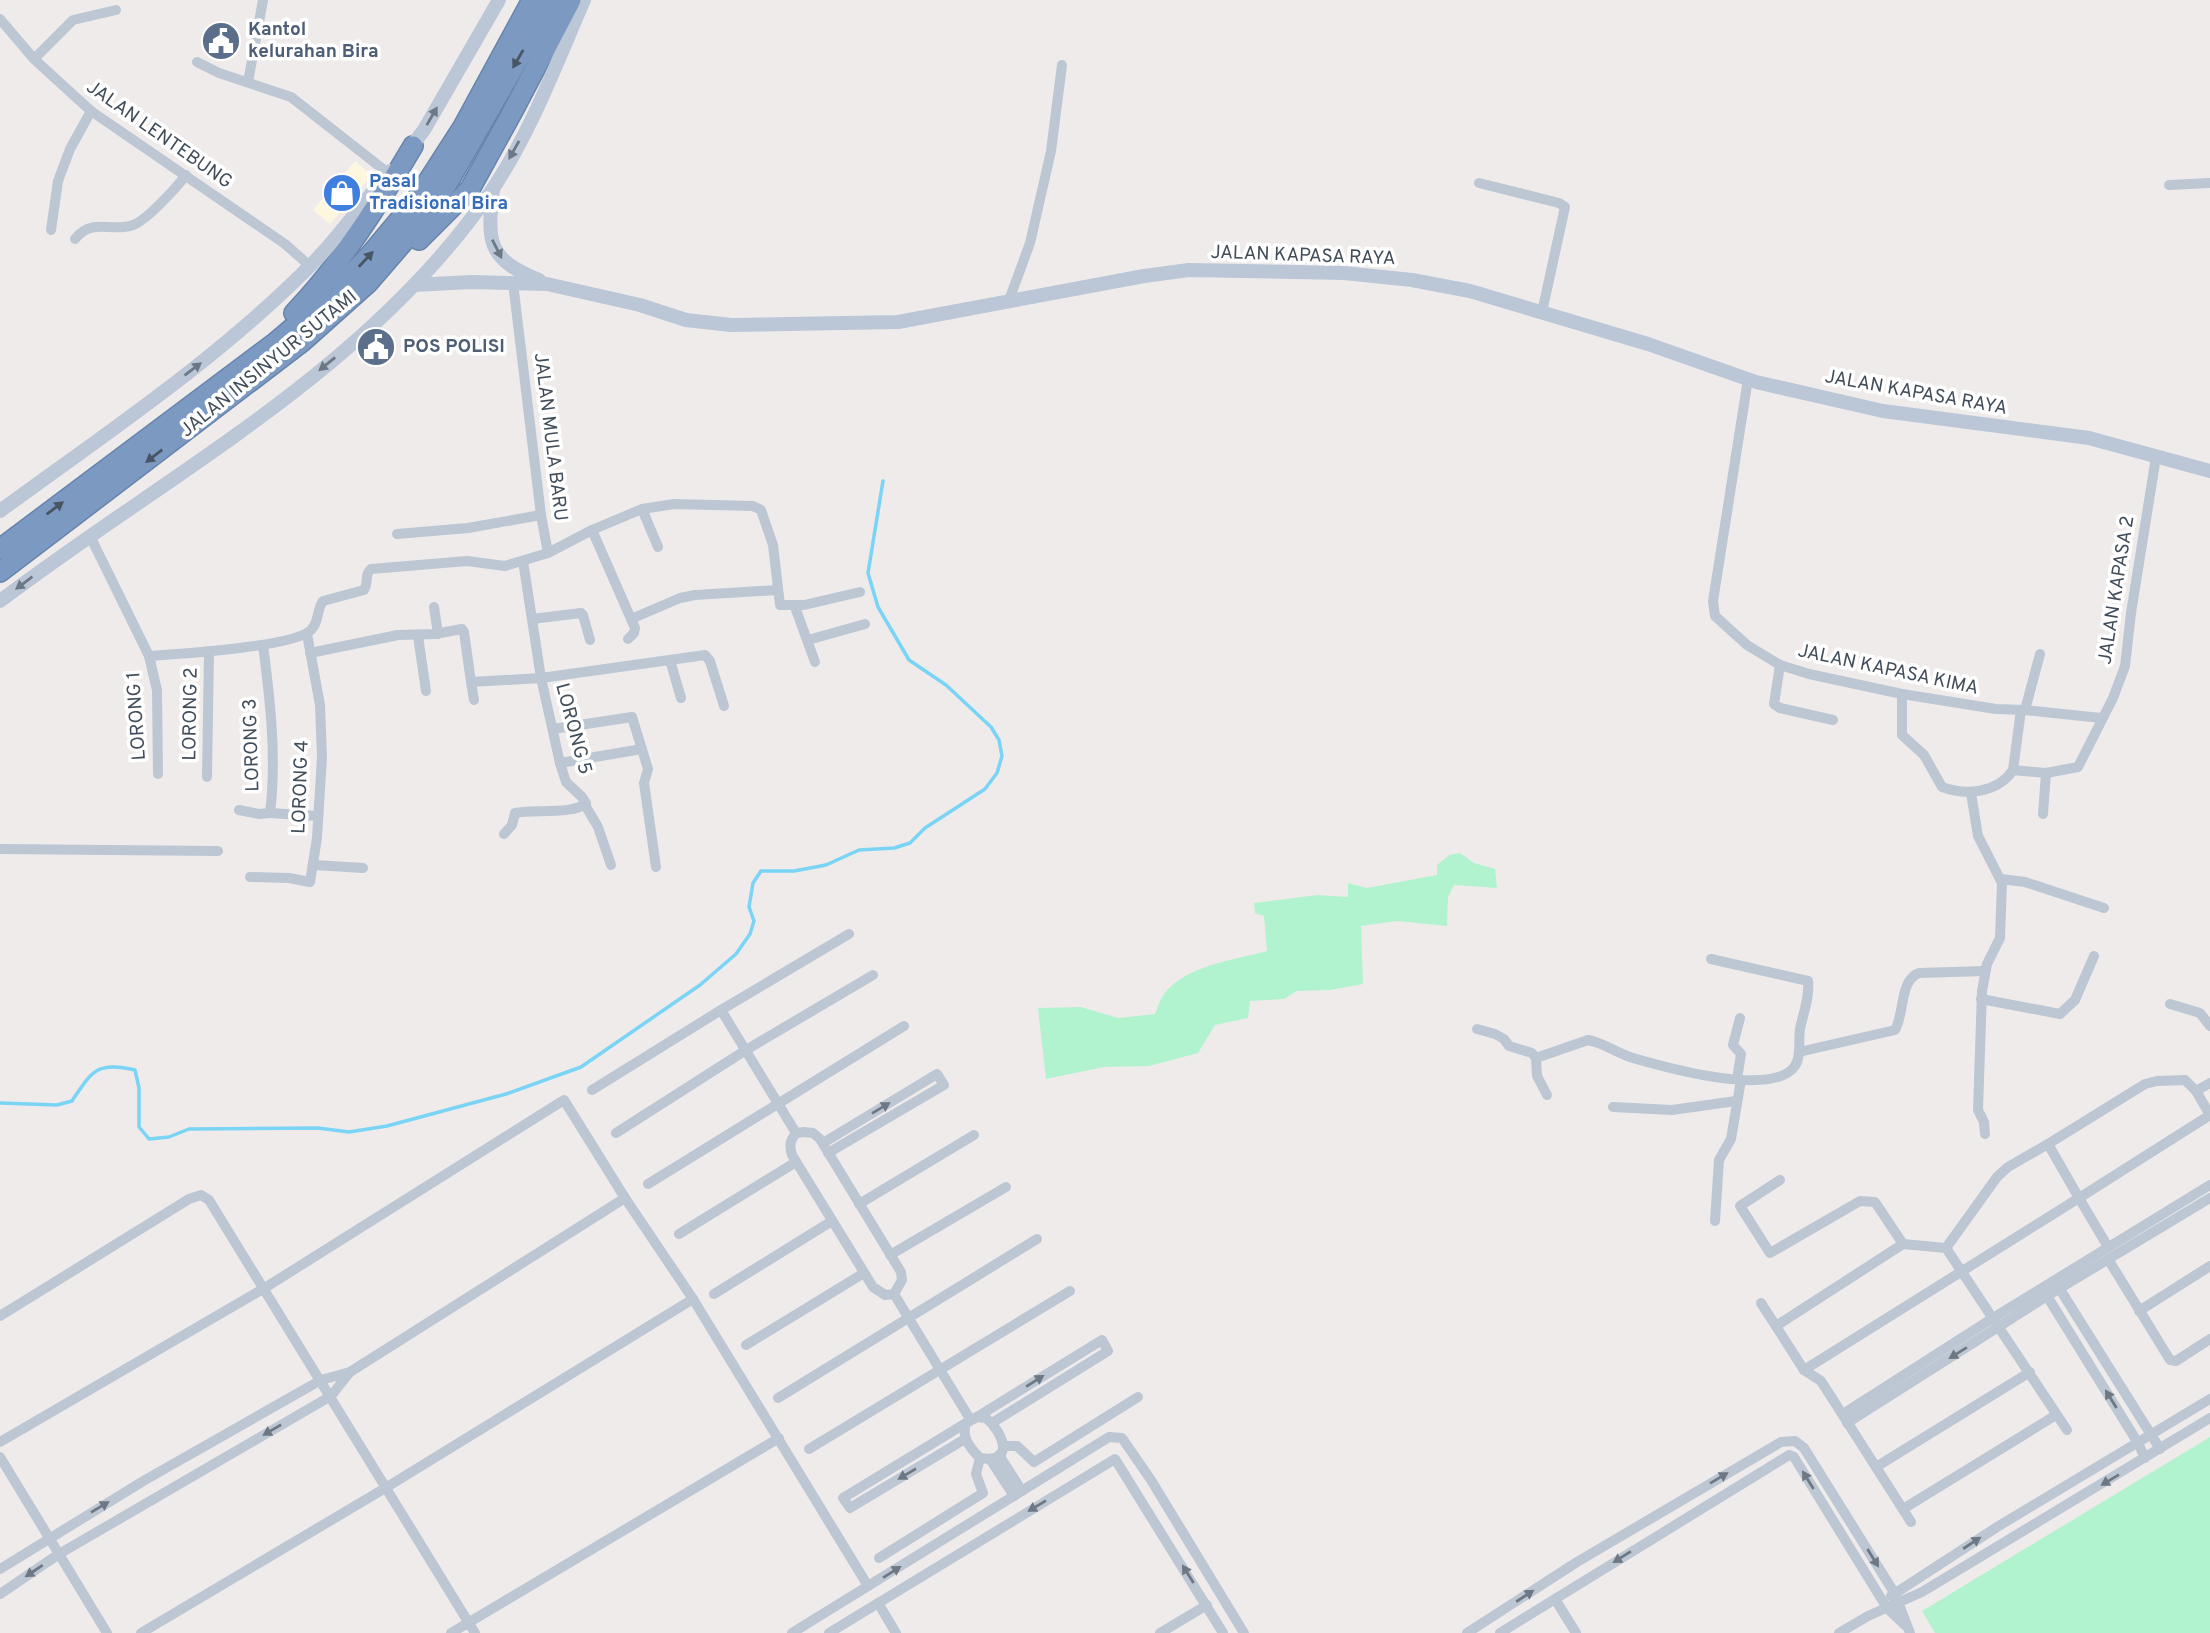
<svg xmlns="http://www.w3.org/2000/svg" width="2210" height="1633" font-family="Overpass,sans-serif">
  <style>
    .commercial { fill: #fef7e0 }
    .green { fill: #b2f3cf }
    .lines { fill: none; stroke-linecap: round; stroke-linejoin: round }
    .stream { stroke: #7ad4f5; stroke-width: 3.5 }
    .highway-casing { stroke: #6784ad; stroke-width: 22 }
    .street { stroke: #bcc7d3; stroke-width: 10 }
    .secondary { stroke: #bbc7d7; stroke-width: 14 }
    .highway { stroke: #7c9ac1; stroke-width: 19 }
    .oneway { fill: #485564 }
    .oneway2 { fill: #6c7886 }
    .oneway3 { fill: #6d7884 }
    .labels { text-anchor: middle; dominant-baseline: central; stroke-width: 7; stroke-linejoin: round; paint-order: stroke }
    .service-label { font-size: 19px; font-weight: bold; fill: #4e5e75; stroke: #fff; text-anchor: start }
    .street-label { font-size: 19px; fill: #424d5a; stroke: #fff }
    .shop-label { font-size: 19px; font-weight: bold; fill: #366cbe; stroke: #fff; text-anchor: start }
  </style>
  <rect width="100%" height="100%" fill="#efebeb"/>
  <path class="commercial" d="M355,161l17,14 -42,49 -17,-14z"/>
  <g class="green">
    <path d="M1460,853l14,10 21,6 2,19 -43,-3 -6,12 -1,29 -50,-5 -36,5 2,58 -33,6 -33,1 -13,8 -34,2 -2,17 -33,7 -17,28 -49,13 -45,1 -58,12 -8,-71 43,-1 37,11 37,-4c3,-7 5,-15 9,-20 22,-29 71,-34 103,-43l-3,-35 -9,-3 -1,-10 63,-8 31,2v-14l19,5 70,-13v-10l12,-10z"/>
    <path d="M2210,1437v196h-275l-13,-22z"/>
  </g>
  <g class="lines">
    <path class="stream" d="M0,1103l57,2 15,-4c20,-30 25,-40 63,-31l4,18v39l10,12 20,-2 20,-8 129,-1 31,4 38,-6 119,-32 75,-27 119,-82 36,-31 14,-20 4,-13 -5,-14 4,-24 8,-12h33l32,-6 33,-15 35,-2 16,-5 15,-15 60,-39 12,-16 5,-17 -3,-16 -8,-13 -45,-42 -37,-25 -31,-53 -10,-34 15,-92"/>
    <g class="highway-casing">
      <g id="highway">
        <path d="M419,240l51,-51 44,-80 57,-109"/>
        <path d="M294,313c48,-50 84,-108 119,-167"/>
        <path d="M0,549l276,-207 52,-44 41,-42 47,-56 47,-73 69,-127"/>
        <path d="M0,572l302,-230 66,-59 57,-66 25,-38 102,-179"/>
      </g>
    </g>
    <g class="street">
      <path d="M0,19l34,40 57,52 194,133 25,22"/>
      <path d="M34,59l39,-39 43,-10"/>
      <path d="M197,62l22,11 72,24 97,76"/>
      <path d="M248,82l15,-82"/>
      <path d="M1479,183l80,20 6,4 -23,105"/>
      <path d="M2169,185l41,-2"/>
      <path d="M51,230l7,-49 12,-32 21,-38"/>
      <path d="M75,239c18,-22 36,-6 58,-14 14,-5 43,-37 53,-50"/>
      <path d="M513,283l28,232 7,38"/>
      <path d="M1008,303l22,-60 21,-92 11,-86"/>
      <path d="M1748,379l-35,222 2,15 32,29 33,20 29,9 93,20 94,15 29,1 76,8"/>
      <path d="M642,509l16,38"/>
      <path d="M592,530l43,98 -1,5 -6,6"/>
      <path d="M397,534l71,-6 73,-13"/>
      <path d="M90,536l59,120c29,-2 145,-9 162,-26 9,-9 5,-20 12,-29l41,-11c5,-7 0,-16 7,-21l96,-8 38,5 43,-13 44,-23 50,-21 32,-5 79,2 8,4 12,35 7,60h24l56,-13"/>
      <path d="M434,607l4,27"/>
      <path d="M795,607l20,55"/>
      <path d="M532,619l49,-6 2,2 7,25"/>
      <path d="M631,619l49,-21 15,-3 83,-5"/>
      <path d="M418,636l8,55"/>
      <path d="M808,640l57,-16"/>
      <path d="M310,653l88,-18 37,-1 27,-5 2,3 7,50 70,-4 164,-23 5,6 14,45"/>
      <path d="M149,656l8,34 1,84"/>
      <path d="M670,660l11,38"/>
      <path d="M1780,665l-6,39 6,4 53,12"/>
      <path d="M471,682l3,18"/>
      <path d="M1902,694v41l22,20 18,32c24,9 56,6 71,-17l33,3 32,-6 35,-69 12,-32 6,-53 25,-156"/>
      <path d="M2025,710l15,-56"/>
      <path d="M553,729l79,-12 16,52 -4,14 12,84"/>
      <path d="M560,763l82,-14"/>
      <path d="M2013,770l8,-60"/>
      <path d="M207,777l2,-126"/>
      <path d="M1971,793l7,43 24,47 -2,55 -13,26 -5,27 -4,119 6,12 1,12"/>
      <path d="M585,805l13,22 13,38"/>
      <path d="M239,810l20,4 11,-1c7,-55 0,-114 -7,-168"/>
      <path d="M270,813l48,3"/>
      <path d="M2043,814l3,-41"/>
      <path d="M504,834l8,-9 3,-12c19,-4 58,2 71,-10l-4,-6 -16,-15 -6,-19 -19,-85 -18,-117"/>
      <path d="M0,849l218,2"/>
      <path d="M314,865l49,3"/>
      <path d="M250,877l39,1 21,4 7,-44 5,-81 -2,-52 -13,-71"/>
      <path d="M2001,879l24,3 79,26"/>
      <path d="M1981,999l79,15 15,-14 19,-44"/>
      <path d="M2170,1004l30,9 10,13"/>
      <path d="M721,1010l75,123"/>
      <path d="M1477,1029l18,5 9,5 5,7 23,7 4,5"/>
      <path d="M1799,1052l96,-22c10,-17 4,-49 24,-57l66,-2"/>
      <path d="M1536,1058l52,-18c16,3 29,13 45,18 31,9 140,40 162,8 7,-11 3,-25 5,-37 3,-15 10,-33 8,-48l-97,-22"/>
      <path d="M1536,1058l1,18 10,19"/>
      <path d="M1737,1079l4,-25 -8,-9 7,-27"/>
      <path d="M592,1090l129,-80 128,-76"/>
      <path d="M2196,1091l14,-8"/>
      <path d="M1613,1107l59,3 64,-9"/>
      <path d="M804,1132l9,1 7,6 81,133 1,8 -8,14 -9,1 -12,-8 -81,-132c-3,-10 -2,-14 4,-22z"/>
      <path d="M616,1133l130,-83 127,-75"/>
      <path d="M823,1143l114,-69 7,11 -116,68"/>
      <path d="M2048,1144l97,-60 12,-3 28,-1 11,11 14,24"/>
      <path d="M1780,1180l-40,26 30,47 90,-52 15,1 28,42"/>
      <path d="M648,1184l256,-158"/>
      <path d="M859,1204l115,-69"/>
      <path d="M1715,1221l4,-61 12,-21 10,-59"/>
      <path d="M679,1234l117,-72"/>
      <path d="M1946,1248l51,-71 11,-10 40,-23 31,54 131,-83"/>
      <path d="M890,1255l116,-68"/>
      <path d="M2108,1259l62,101 6,1 34,-22"/>
      <path d="M2056,1283l104,166"/>
      <path d="M2044,1290l3,6 163,-98"/>
      <path d="M714,1294l118,-73"/>
      <path d="M894,1294l76,125"/>
      <path d="M1761,1303l43,67 17,11 90,141"/>
      <path d="M2139,1311l71,-45"/>
      <path d="M0,1316l189,-117 12,-4 8,5 266,433"/>
      <path d="M1776,1326l127,-82 43,4 121,182"/>
      <path d="M746,1345l118,-72"/>
      <path d="M1804,1370l275,-172 29,49"/>
      <path d="M778,1398l259,-159"/>
      <path d="M1843,1414l150,-96 217,-133"/>
      <path d="M977,1417l125,-77 6,11 -116,72"/>
      <path d="M977,1417l9,1c17,14 30,46 -6,40 -10,-10 -19,-21 -14,-35z"/>
      <path d="M1847,1423l200,-127 91,147 7,15"/>
      <path d="M965,1439l-115,69 -7,-10 123,-75"/>
      <path d="M0,1442l263,-153 301,-189 61,98 68,101 175,287"/>
      <path d="M1004,1446h13l17,16 104,-65"/>
      <path d="M809,1449l261,-158"/>
      <path d="M999,1455l23,36"/>
      <path d="M0,1457l107,176"/>
      <path d="M990,1459l24,37"/>
      <path d="M1876,1467l154,-95"/>
      <path d="M1903,1509l153,-94"/>
      <path d="M879,1558l104,-65 -7,-19 4,-16"/>
      <path d="M0,1569l145,-89 176,-100 29,-8 275,-174"/>
      <path d="M0,1594l59,-40 272,-158 19,-24"/>
      <path d="M1891,1596l106,-69 213,-128"/>
      <path d="M1555,1599l21,34"/>
      <path d="M878,1603l18,30"/>
      <path d="M141,1633l246,-146 306,-188"/>
      <path d="M451,1633l328,-195"/>
      <path d="M792,1633l317,-196 13,1 29,42 93,153"/>
      <path d="M829,1633l286,-174 108,174"/>
      <path d="M1160,1633l47,-28"/>
      <path d="M1467,1633l110,-71 204,-120 14,-1 9,7 91,146 15,39"/>
      <path d="M1500,1633l289,-178 5,2 93,151 18,17"/>
      <path d="M1839,1633l29,-17 54,-24 288,-174"/>
    </g>
    <g class="secondary">
      <path d="M406,153l18,-23 75,-130"/>
      <path d="M493,189c-6,53 -6,70 46,91"/>
      <path d="M414,285l57,-3 76,2 93,21 46,15 45,5 167,-3 246,-46 45,-6 155,3 68,7 58,11 178,53 108,38 127,29 206,27 121,33"/>
      <path d="M0,511c105,-77 215,-150 308,-243 30,-29 54,-65 82,-97"/>
      <path d="M0,601c169,-128 369,-231 492,-411 38,-56 65,-128 92,-190"/>
    </g>
    <use href="#highway" class="highway"/>
  </g>
  <defs><path id="oneway-solid" d="M-6-.8H1V-3.2L6.5 0L1 3.2V.8H-6Z" transform="scale(1.75)"/></defs>
  <g class="oneway">
    <use href="#oneway-solid" transform="translate(518 59) rotate(120)"/>
    <use href="#oneway-solid" transform="translate(366 259) rotate(-47)"/>
    <use href="#oneway-solid" transform="translate(154 456) rotate(142)"/>
    <use href="#oneway-solid" transform="translate(55 508) rotate(-37)"/>
  </g>
  <g class="oneway2">
    <use href="#oneway-solid" transform="translate(432 116) rotate(-60)"/>
    <use href="#oneway-solid" transform="translate(514 150) rotate(119)"/>
    <use href="#oneway-solid" transform="translate(497 249) rotate(63)"/>
    <use href="#oneway-solid" transform="translate(327 364) rotate(141)"/>
    <use href="#oneway-solid" transform="translate(193 369) rotate(-37)"/>
    <use href="#oneway-solid" transform="translate(24 583) rotate(143)"/>
  </g>
  <g class="oneway3">
    <use href="#oneway-solid" transform="translate(881 1108) rotate(-31)"/>
    <use href="#oneway-solid" transform="translate(1958 1353) rotate(148)"/>
    <use href="#oneway-solid" transform="translate(1035 1381) rotate(-32)"/>
    <use href="#oneway-solid" transform="translate(2111 1399) rotate(-122)"/>
    <use href="#oneway-solid" transform="translate(272 1430) rotate(150)"/>
    <use href="#oneway-solid" transform="translate(907 1474) rotate(149)"/>
    <use href="#oneway-solid" transform="translate(1719 1478) rotate(-31)"/>
    <use href="#oneway-solid" transform="translate(1808 1480) rotate(-122)"/>
    <use href="#oneway-solid" transform="translate(2110 1480) rotate(149)"/>
    <use href="#oneway-solid" transform="translate(1037 1506) rotate(149)"/>
    <use href="#oneway-solid" transform="translate(100 1507) rotate(-31)"/>
    <use href="#oneway-solid" transform="translate(1972 1543) rotate(-33)"/>
    <use href="#oneway-solid" transform="translate(1622 1557) rotate(148)"/>
    <use href="#oneway-solid" transform="translate(1873 1558) rotate(58)"/>
    <use href="#oneway-solid" transform="translate(34 1571) rotate(146)"/>
    <use href="#oneway-solid" transform="translate(892 1572) rotate(-32)"/>
    <use href="#oneway-solid" transform="translate(1188 1574) rotate(-122)"/>
    <use href="#oneway-solid" transform="translate(1525 1596) rotate(-33)"/>
  </g>
  <defs>
    <g id="civic-disc" transform="scale(2.0125)"><circle r="9.5" fill="#5c6f8a" stroke="#fff"/><path d="M-.6-6.5H3V-4.5H.6V-3L4-1V1h2V6H-6V1h2V-1L-.6-3ZM-1.2 2.5V6h2.4V2.5Z" fill="#fff"/></g>
    <g id="shop-disc" transform="scale(2.0125)"><circle r="9.5" fill="#3f7fe0" stroke="#fff"/><path d="M-5-2.5h2.3a2.7 3.5 0 0 1 5.4 0H5L5.5 6h-11ZM-1.5-2.5h3a1.5 2.3 0 0 0-3 0Z" fill="#fff"/></g>
  </defs>
  <g fill-rule="evenodd">
    <use href="#civic-disc" x="221" y="41"/>
    <use href="#shop-disc" x="342" y="193"/>
    <use href="#civic-disc" x="376" y="347"/>
  </g>
  <g class="labels">
    <g class="service-label">
      <text x="248" y="30">Kantol<tspan x="248" dy="22">kelurahan Bira</tspan></text>
      <text x="403" y="347">POS POLISI</text>
    </g>
    <g class="street-label">
      <text transform="translate(159 135) rotate(35)">JALAN LENTEBUNG</text>
      <text transform="translate(1303 256) rotate(2)">JALAN KAPASA RAYA</text>
      <text transform="translate(269 364) rotate(-39)">JALAN INSINYUR SUTAMI</text>
      <text transform="translate(1916 393) rotate(10)">JALAN KAPASA RAYA</text>
      <text transform="translate(550 437) rotate(83)">JALAN MULA BARU</text>
      <text transform="translate(2117 590) rotate(-81)">JALAN KAPASA 2</text>
      <text transform="translate(1888 670) rotate(12)">JALAN KAPASA KIMA</text>
      <text transform="translate(191 714) rotate(-89)">LORONG 2</text>
      <text transform="translate(137 716) rotate(-94)">LORONG 1</text>
      <text transform="translate(573 729) rotate(75)">LORONG 5</text>
      <text transform="translate(252 745) rotate(-92)">LORONG 3</text>
      <text transform="translate(301 787) rotate(-88)">LORONG 4</text>
    </g>
    <g class="shop-label">
      <text x="369" y="182">Pasal<tspan x="369" dy="22">Tradisional Bira</tspan></text>
    </g>
  </g>
</svg>
